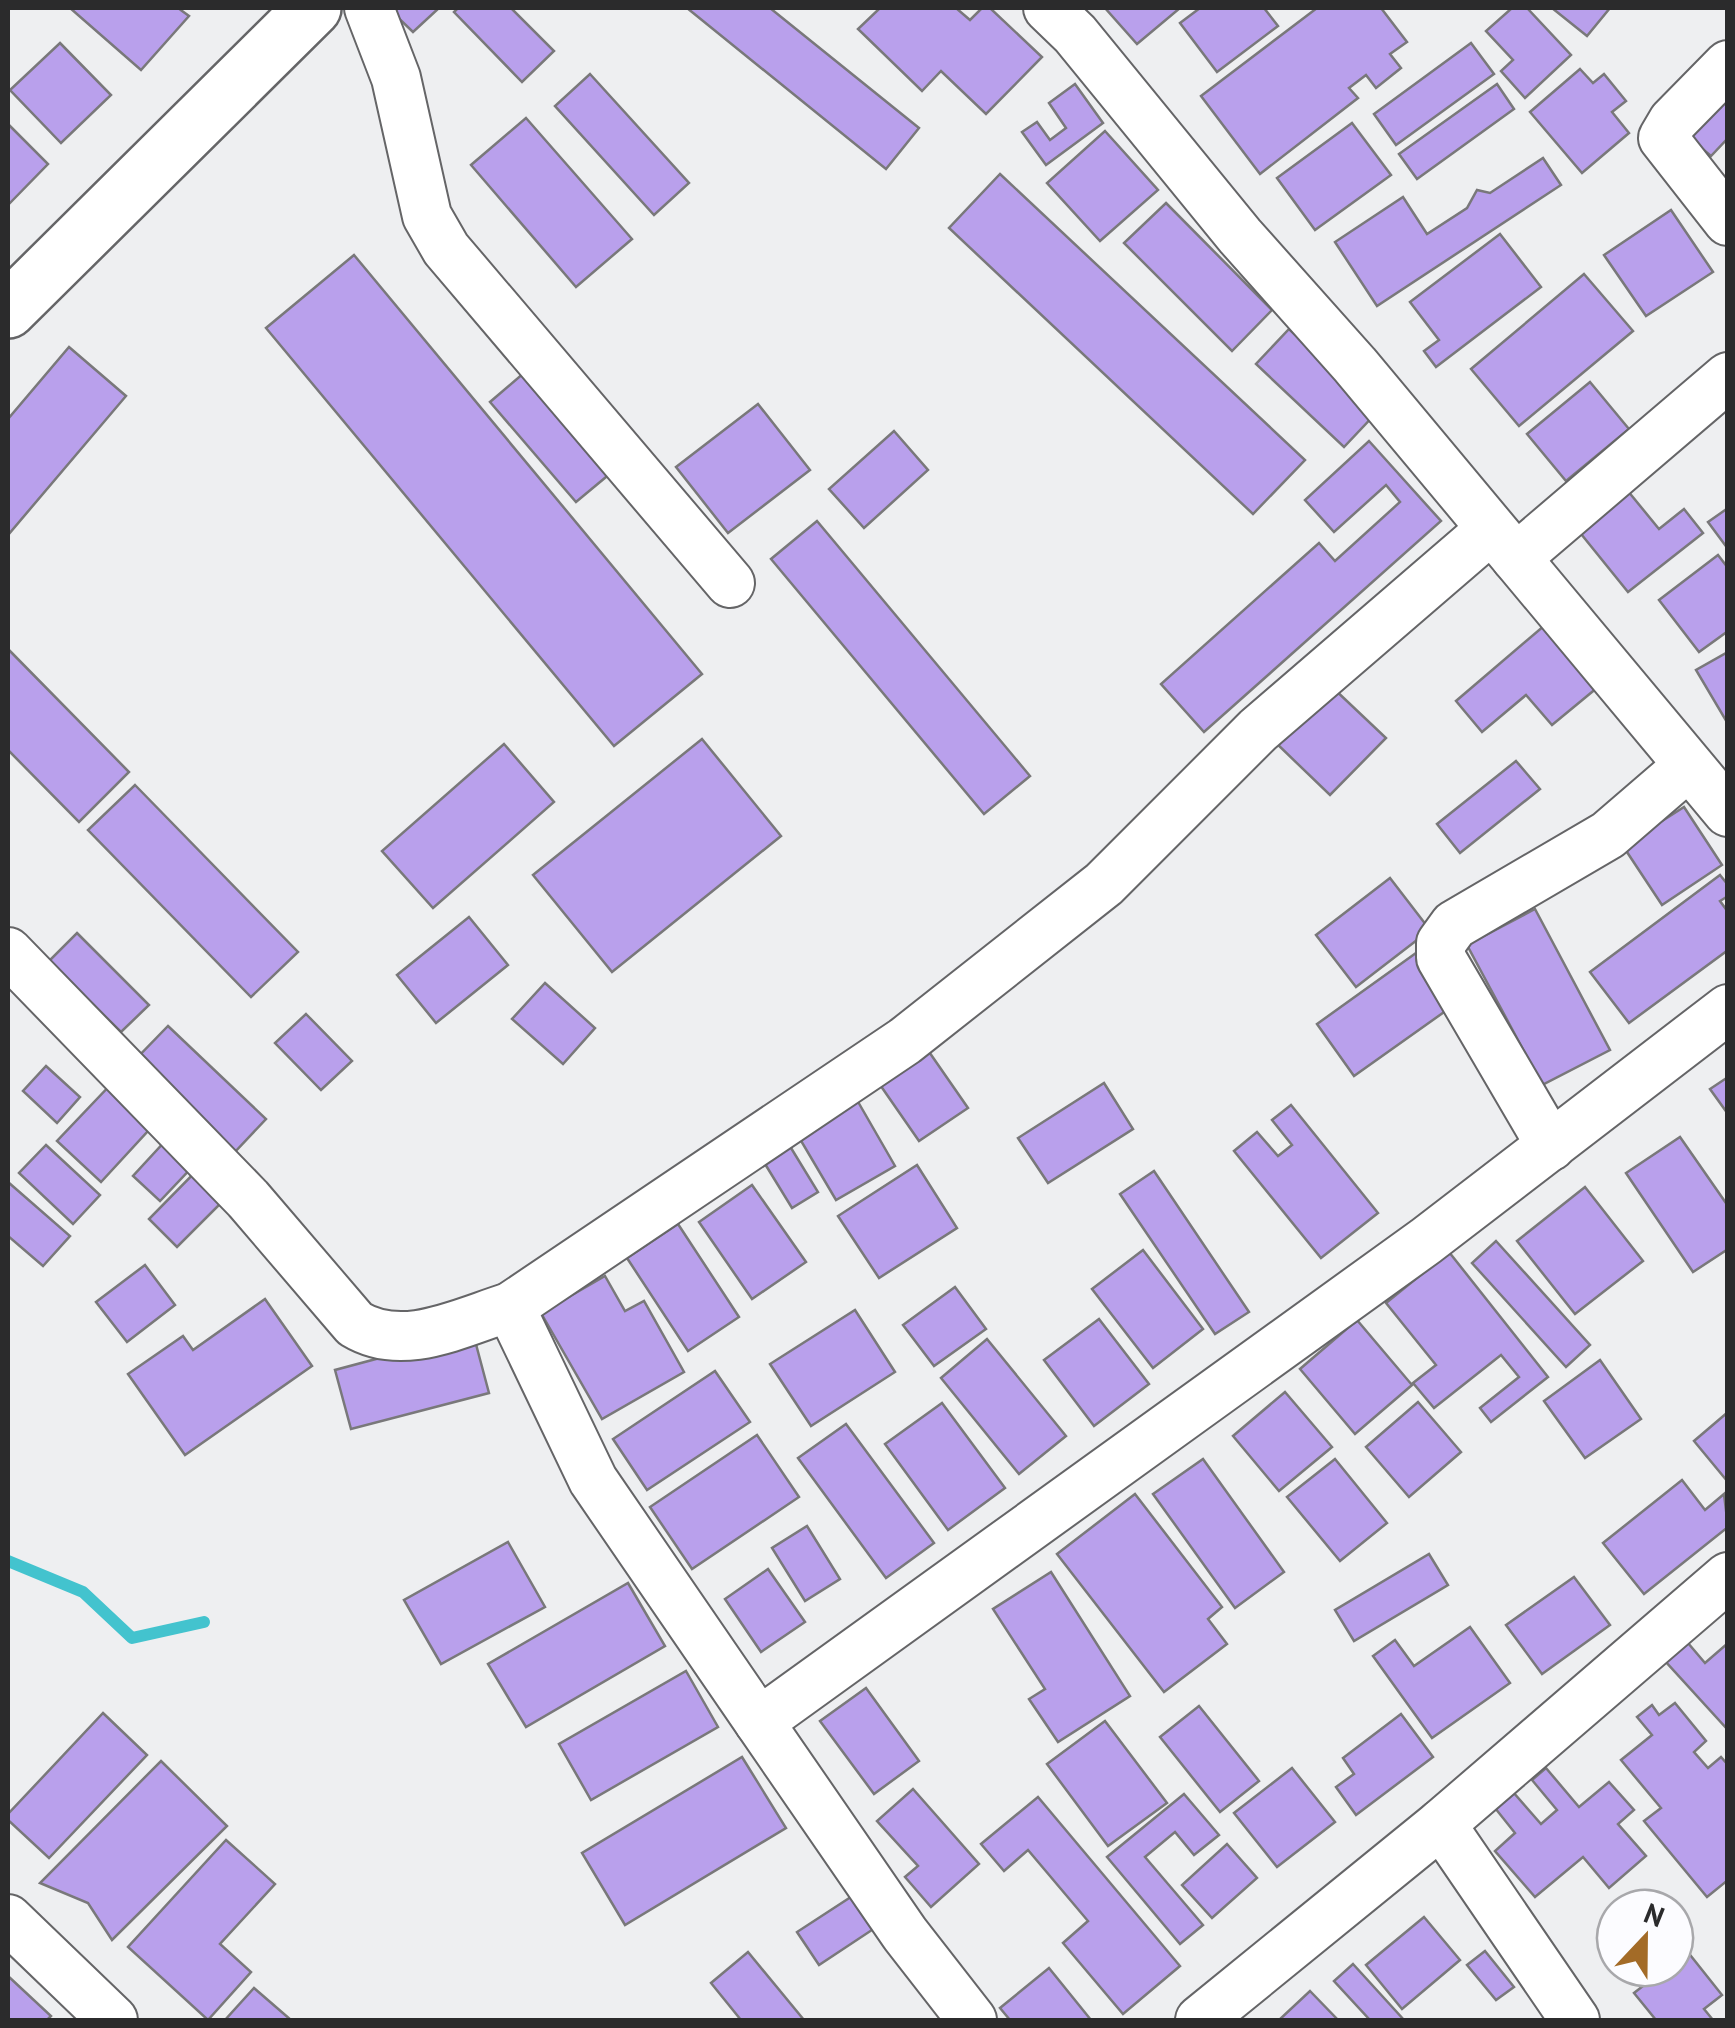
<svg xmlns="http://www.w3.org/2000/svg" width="1735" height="2028" font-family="'PT Sans',sans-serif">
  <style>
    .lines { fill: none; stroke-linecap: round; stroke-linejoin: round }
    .stream { stroke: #43c3ce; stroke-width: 12 }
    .building { fill: #b9a0ec; stroke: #79787a; stroke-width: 2.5 }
    .minor-casing { stroke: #656567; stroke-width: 52 }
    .major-casing { stroke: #656567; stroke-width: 60 }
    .minor { stroke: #fff; stroke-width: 48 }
    .major { stroke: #fff; stroke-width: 55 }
  </style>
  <rect width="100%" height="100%" fill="#eeeff1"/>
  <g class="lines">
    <path class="stream" d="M8,1561l75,31 49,46 72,-16"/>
  </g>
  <g class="building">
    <path d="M70,8h108l11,8 -48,54z"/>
    <path d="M388,8h51l-26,24z"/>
    <path d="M458,8h53l43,43 -32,31 -68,-70z"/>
    <path d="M687,8h83l149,120 -33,41z"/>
    <path d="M880,8h76l14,12 12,-12h8l52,49 -56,57 -45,-43 -19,20 -64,-62z"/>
    <path d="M1105,8h75l-43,36z"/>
    <path d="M1200,8h64l14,18 -61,46 -37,-49z"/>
    <path d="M1317,8h64l26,34 -17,12 11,14 -25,20 -10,-13 -17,13 9,10 -98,76 -59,-78z"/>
    <path d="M1512,8h15l44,47 -46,43 -24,-27 12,-11 -27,-29z"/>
    <path d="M1552,8h58l-23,28z"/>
    <path d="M60,43l51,52 -50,48 -51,-53z"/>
    <path d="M1471,43l23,31 -98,71 -22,-31z"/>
    <path d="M1580,69l13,14 11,-9 22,27 -14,11 17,21 -47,40 -52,-61z"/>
    <path d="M590,74l99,109 -35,32 -99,-109z"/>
    <path d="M1075,84l28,39 -57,42 -24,-33 15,-10 13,18 16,-12 -17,-25z"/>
    <path d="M1497,84l17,25 -97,70 -18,-25z"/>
    <path d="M1728,88v50l-17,18 -24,-20z"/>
    <path d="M526,118l106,121 -56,48 -105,-122z"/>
    <path d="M1352,123l39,52 -76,55 -38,-52z"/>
    <path d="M8,124l40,40 -40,41z"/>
    <path d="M1105,131l53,59 -58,51 -53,-58z"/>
    <path d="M1543,158l18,27 -184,121 -42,-64 68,-45 24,37 40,-26 10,-18 13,3z"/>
    <path d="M1000,174l305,286 -52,54 -304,-286z"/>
    <path d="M1166,203l106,107 -40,41 -108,-108z"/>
    <path d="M1671,210l42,62 -67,44 -42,-61z"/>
    <path d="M1500,234l41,53 -105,80 -12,-16 15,-11 -29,-38z"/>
    <path d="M354,255l348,419 -88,72 -348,-418z"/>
    <path d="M1584,274l49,57 -114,95 -48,-57z"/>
    <path d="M1289,329l88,83 -33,35 -88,-83z"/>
    <path d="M69,347l57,49 -118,139v-116z"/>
    <path d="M525,372l87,100 -36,30 -86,-100z"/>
    <path d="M1590,382l39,47 -63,52 -39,-47z"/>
    <path d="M758,404l52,66 -82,63 -52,-66z"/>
    <path d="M894,431l34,39 -64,58 -35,-39z"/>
    <path d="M1369,441l72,80 -237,211 -43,-48 158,-141 16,18 65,-59 -14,-17 -52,47 -29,-32z"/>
    <path d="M1623,485l36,44 25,-20 19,24 -75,59 -55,-68z"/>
    <path d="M1728,508v41l-20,-27z"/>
    <path d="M817,521l213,255 -46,38 -213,-255z"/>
    <path d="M1718,555l10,13v63l-29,21 -40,-52z"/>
    <path d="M1545,625l53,62 -46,38 -26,-30 -44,37 -26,-31z"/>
    <path d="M8,649l121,123 -50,50 -71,-72z"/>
    <path d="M1728,652v72l-32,-54z"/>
    <path d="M1331,686l55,52 -56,57 -55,-53z"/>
    <path d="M702,739l79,97 -169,136 -79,-97z"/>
    <path d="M504,744l50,58 -121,106 -51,-57z"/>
    <path d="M1516,761l24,28 -80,64 -23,-29z"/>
    <path d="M135,785l163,167 -47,45 -163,-167z"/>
    <path d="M1684,807l38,58 -60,40 -39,-59z"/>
    <path d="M1720,875l8,10v11l-8,5 8,11v38l-99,73 -39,-51z"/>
    <path d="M1390,878l40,52 -74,57 -40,-52z"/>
    <path d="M1535,909l75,141 -68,35 -75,-140z"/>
    <path d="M469,917l39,48 -72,58 -39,-48z"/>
    <path d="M77,933l72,72 -28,27 -72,-71z"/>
    <path d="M1416,953l38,52 -100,71 -37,-52z"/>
    <path d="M545,983l50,45 -32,36 -51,-45z"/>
    <path d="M306,1014l46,47 -31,29 -46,-47z"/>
    <path d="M168,1026l98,93 -33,35 -98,-94z"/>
    <path d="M925,1046l43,62 -49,33 -43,-62z"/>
    <path d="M46,1066l34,31 -23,26 -34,-32z"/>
    <path d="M1728,1077v37l-18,-25z"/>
    <path d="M116,1079l43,40 -58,63 -44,-41z"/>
    <path d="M1104,1083l29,46 -85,54 -30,-45z"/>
    <path d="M857,1100l38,66 -59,34 -39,-66z"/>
    <path d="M1291,1105l87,108 -57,45 -87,-107 23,-19 21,24 14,-11 -20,-25z"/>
    <path d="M1680,1137l48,69v43l-35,23 -67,-99z"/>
    <path d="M168,1138l28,25 -36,38 -27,-25z"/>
    <path d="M788,1143l30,49 -26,16 -30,-49z"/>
    <path d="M46,1145l54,50 -27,29 -54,-51z"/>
    <path d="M205,1162l28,29 -56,56 -28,-28z"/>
    <path d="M917,1165l40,63 -78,50 -41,-62z"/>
    <path d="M1154,1171l95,141 -34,22 -95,-140z"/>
    <path d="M8,1182l62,54 -27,30 -35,-30z"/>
    <path d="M752,1185l54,77 -54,37 -53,-77z"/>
    <path d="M1585,1187l58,74 -68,53 -58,-73z"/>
    <path d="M678,1224l61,93 -51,34 -61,-93z"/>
    <path d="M1496,1241l94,104 -24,22 -94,-104z"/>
    <path d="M1143,1250l60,79 -50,39 -61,-79z"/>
    <path d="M1449,1252l99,125 -57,45 -11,-14 39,-31 -18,-22 -67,53 -21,-25 23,-18 -50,-62z"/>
    <path d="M145,1265l30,40 -48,37 -31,-40z"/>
    <path d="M605,1276l20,35 19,-10 40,71 -82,47 -61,-106z"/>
    <path d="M955,1287l31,42 -52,37 -31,-41z"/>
    <path d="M265,1299l47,67 -127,89 -57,-81 55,-38 10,14z"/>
    <path d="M855,1310l40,62 -84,54 -41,-62z"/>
    <path d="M1099,1319l50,65 -55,42 -50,-66z"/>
    <path d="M1357,1320l55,65 -57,49 -55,-65z"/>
    <path d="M473,1333l16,60 -138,36 -16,-59z"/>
    <path d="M987,1339l79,97 -47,38 -78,-96z"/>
    <path d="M1600,1360l41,59 -56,39 -41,-57z"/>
    <path d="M715,1371l35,51 -103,68 -34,-51z"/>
    <path d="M1285,1392l47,55 -53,44 -46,-55z"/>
    <path d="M1418,1402l43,50 -52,45 -43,-50z"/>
    <path d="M942,1403l63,85 -57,42 -63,-86z"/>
    <path d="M1728,1412v70l-34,-41z"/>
    <path d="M846,1424l88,119 -48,35 -88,-120z"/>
    <path d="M757,1435l42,62 -107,72 -42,-62z"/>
    <path d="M1203,1459l81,113 -49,36 -82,-114z"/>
    <path d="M1335,1459l52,64 -47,38 -53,-64z"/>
    <path d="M1682,1480l23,30 19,-16 4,33 -84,67 -41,-51z"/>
    <path d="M1135,1494l87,113 -14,12 19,25 -63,48 -107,-138z"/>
    <path d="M807,1526l33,53 -35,22 -33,-53z"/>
    <path d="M508,1542l37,65 -104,57 -37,-64z"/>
    <path d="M1429,1554l19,31 -94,56 -19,-31z"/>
    <path d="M768,1569l37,53 -44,30 -36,-53z"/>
    <path d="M1051,1572l79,124 -72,46 -29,-43 16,-10 -52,-80z"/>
    <path d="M1574,1577l36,48 -68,49 -36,-49z"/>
    <path d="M628,1583l37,63 -139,81 -38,-63z"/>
    <path d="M1470,1627l40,56 -78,55 -59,-82 22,-16 19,26z"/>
    <path d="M1688,1643l17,20 23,-20v87l-62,-68z"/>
    <path d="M686,1671l32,56 -127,73 -32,-56z"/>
    <path d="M866,1688l53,73 -45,33 -54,-73z"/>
    <path d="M1675,1703l31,38 -12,11 14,16 13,-11 7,8v115l-21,17 -63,-76 17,-13 -40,-48 31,-25 -15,-18 15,-12 7,10z"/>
    <path d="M1199,1706l60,75 -39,31 -60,-75z"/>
    <path d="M103,1713l44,42 -98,103 -41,-38v-6z"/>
    <path d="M1401,1714l32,43 -77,58 -20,-28 18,-13 -11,-16z"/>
    <path d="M1105,1721l62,82 -59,43 -61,-82z"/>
    <path d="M742,1757l44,71 -161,97 -43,-72z"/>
    <path d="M161,1761l66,65 -115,114 -24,-37 -48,-20z"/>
    <path d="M1292,1768l43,54 -58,45 -43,-54z"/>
    <path d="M1546,1768l33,39 30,-25 25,28 -16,14 28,32 -37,32 -26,-31 -48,40 -40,-46 20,-18 -20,-25 18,-16 28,32 16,-14 -25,-30z"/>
    <path d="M913,1789l66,75 -48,43 -26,-30 13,-11 -41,-45z"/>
    <path d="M1184,1794l35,41 -25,20 -19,-23 -30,25 58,68 -23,19 -73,-87z"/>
    <path d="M1038,1797l142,169 -57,48 -60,-71 25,-22 -60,-71 -24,21 -23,-27z"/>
    <path d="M226,1840l49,44 -55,60 31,28 -43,48 -80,-73z"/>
    <path d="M1227,1844l30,34 -45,40 -30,-33z"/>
    <path d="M857,1893l21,33 -59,39 -22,-33z"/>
    <path d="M1424,1917l36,43 -58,49 -36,-44z"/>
    <path d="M1485,1951l29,36 -18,13 -29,-35z"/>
    <path d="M1687,1951l35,44 -18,14 9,11h-57l-22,-27 32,-25h9v-7z"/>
    <path d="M748,1952l56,68h-63l-30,-37z"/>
    <path d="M1353,1964l51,56h-34l-36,-39z"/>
    <path d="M1049,1968l42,52h-81l-10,-12z"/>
    <path d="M8,1976l43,40 -4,4h-39z"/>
    <path d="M254,1988l37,32h-66z"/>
    <path d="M1310,1991l28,29h-59z"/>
  </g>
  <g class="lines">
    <g class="minor-casing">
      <g id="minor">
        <path d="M369,8l27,70 31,138 19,33 284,334"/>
        <path d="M1048,8l27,26 165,202 115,129 373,447"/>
        <path d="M1728,65l-55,56 -10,17 65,83"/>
        <path d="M1516,558l212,-181"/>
        <path d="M8,952l240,247 107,125c48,29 104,-1 155,-17l395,-266 199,-157 154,-154 231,-199"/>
        <path d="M1551,1146l-110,-188v-15l13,-18 154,-90 80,-69"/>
        <path d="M510,1307l83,173 166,242 667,-481 302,-232"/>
        <path d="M759,1722l146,212 67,86"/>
        <path d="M1441,1824l134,196"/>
        <path d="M8,1919l105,101"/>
        <path d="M1200,2020l241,-196 287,-247"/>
      </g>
    </g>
    <g class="major-casing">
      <path id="major" d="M8,310l305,-302"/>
    </g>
    <use href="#minor" class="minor"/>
    <use href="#major" class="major"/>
  </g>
  <rect width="1735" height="2028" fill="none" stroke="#2b2b2c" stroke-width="20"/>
  <g transform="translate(1645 1938) rotate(22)"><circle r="48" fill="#fcfcff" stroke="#a8a8ab" stroke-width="2.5"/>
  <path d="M0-8L18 38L0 25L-18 38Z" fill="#a36b27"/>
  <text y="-15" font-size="28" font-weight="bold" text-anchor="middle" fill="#2b2b2c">N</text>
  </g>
</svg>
